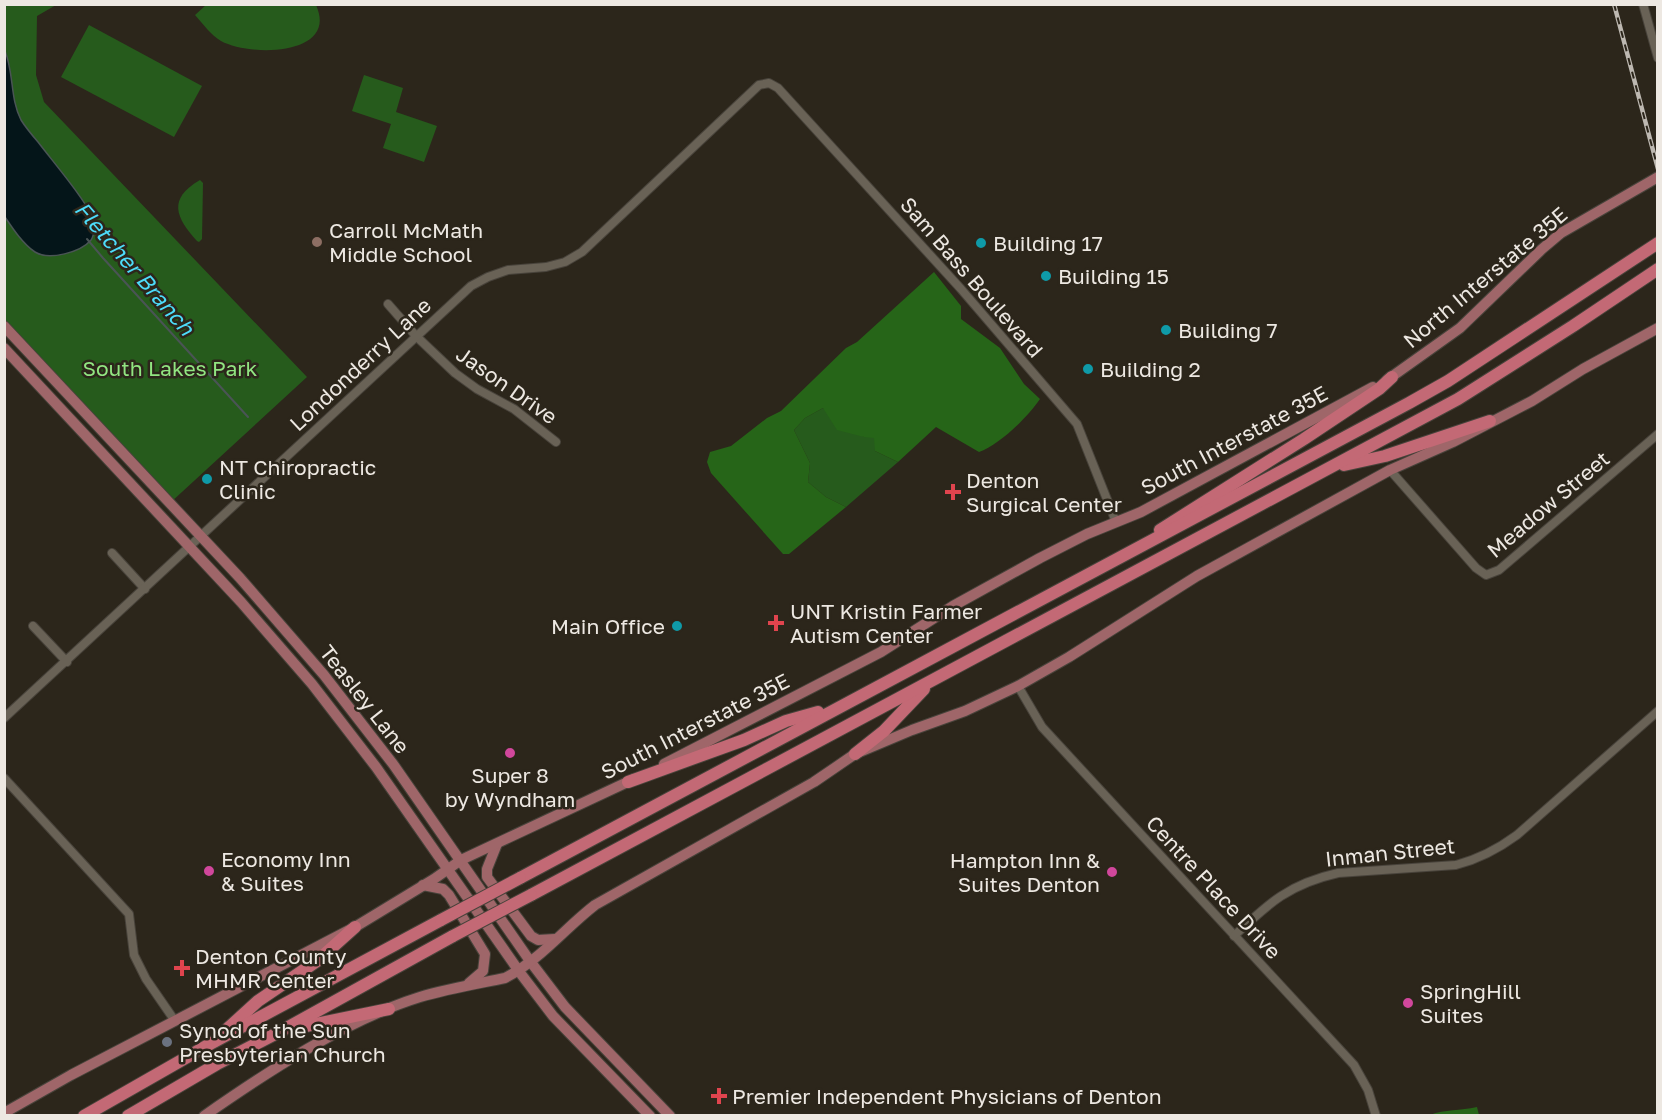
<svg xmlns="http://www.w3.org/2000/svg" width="1662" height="1120" font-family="'Golos Text',sans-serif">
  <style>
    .green { fill: #265b1c }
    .forest { fill: #266518 }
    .water { fill: #041519; stroke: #4a5455; stroke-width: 1.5 }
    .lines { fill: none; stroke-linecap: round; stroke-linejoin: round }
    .stream { stroke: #4a5455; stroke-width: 2 }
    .minor-casing { stroke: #48433b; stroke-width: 10 }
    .major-casing { stroke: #48433b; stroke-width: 12 }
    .highway-casing { stroke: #48433b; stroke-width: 14 }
    .minor { stroke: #696256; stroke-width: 8 }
    .major { stroke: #9f6669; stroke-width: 10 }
    .highway { stroke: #c36975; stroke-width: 12 }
    .rail-casing { stroke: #bdb8b1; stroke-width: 4.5 }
    .rail { stroke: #2c261b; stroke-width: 2; stroke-dasharray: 7; stroke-linecap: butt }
    .highway-bridge-casing { stroke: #48433b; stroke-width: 14; stroke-linecap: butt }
    .highway-bridge { stroke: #c36975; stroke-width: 12 }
    .education-dot { fill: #8d6e63; stroke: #2c261b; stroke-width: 2 }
    .culture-dot { fill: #0f9aa8; stroke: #2c261b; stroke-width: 2 }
    .health-dot { fill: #e0444e; stroke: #2c261b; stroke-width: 2 }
    .hotel-dot { fill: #d1479c; stroke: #2c261b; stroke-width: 2 }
    .worship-dot { fill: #6b7280; stroke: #2c261b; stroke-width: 2 }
    .labels { text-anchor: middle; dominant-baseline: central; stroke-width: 5; stroke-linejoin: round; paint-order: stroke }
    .poi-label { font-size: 21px; fill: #ede8e2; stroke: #2c261b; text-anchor: start }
    .street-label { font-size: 21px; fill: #ede8e2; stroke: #2c261b }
    .park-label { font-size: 21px; fill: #91e581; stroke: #2c261b }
    .water-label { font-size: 22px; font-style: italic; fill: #4ddcf9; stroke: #2c261b }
  </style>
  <rect width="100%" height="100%" fill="#2c261b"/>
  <g class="green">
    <path d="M5,5h51l-19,11 -1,59 8,27 263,275 -137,126 -165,-177z"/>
    <path d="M206,5h110c23,51 -66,52 -95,36 -10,-6 -18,-17 -26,-26z"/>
    <path d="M89,25l113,61 -28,51 -113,-60z"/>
    <path d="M364,75l39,13 -7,24 41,14 -13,36 -41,-14 8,-24 -39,-13z"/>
    <path d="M200,180l3,3 -1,56 -3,3 -2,-1c-21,-23 -30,-42 3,-61z"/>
    <path d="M823,408l41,29h11v14l23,11 -52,45 -20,-10 -18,-15 2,-19 -16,-33 11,-12z"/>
  </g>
  <g class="forest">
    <path d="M934,272l27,34v13l39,29 24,36 16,15c-12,18 -41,46 -61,53l-43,-25 -38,35 -23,-11 -1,-13 -10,-1 -27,-7 -14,-22 -18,10 -11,12 16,33 -2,19 18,15 20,10 -57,47h-6l-72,-81 -4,-11 3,-10 21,-6 36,-28 14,-7 65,-63 11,-6z"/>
    <path d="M1477,1107l2,8h-49c15,-6 30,-4 47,-8z"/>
  </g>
  <path class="water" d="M5,51c9,22 5,48 16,69 5,8 11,15 17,22 20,26 42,51 58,80 -1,5 -2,14 -5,18 -10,12 -42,21 -56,12 -12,-8 -22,-23 -30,-35z"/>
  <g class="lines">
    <path class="stream" d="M87,239l16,19 145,159"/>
    <g class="minor-casing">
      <g id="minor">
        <path d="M1643,4l15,54"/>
        <path d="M388,304l28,32 39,37 22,16 37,20 42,33"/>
        <path d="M1390,470l86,98 10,7 13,-5 159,-136"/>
        <path d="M112,553l33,36"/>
        <path d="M33,626l34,36"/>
        <path d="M1018,686l24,41 312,338 14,25 8,26"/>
        <path d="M4,718l467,-432 17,-9 20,-7 38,-3 19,-5 17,-10 177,-167 10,-2 9,5 183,201 116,135 39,98"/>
        <path d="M4,778l125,136 5,41 12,24 29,42"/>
        <path d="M1234,936c35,-33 55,-52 104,-63l118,-8c23,-6 42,-16 61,-30l141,-124"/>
      </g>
    </g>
    <g class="major-casing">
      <g id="major">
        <path d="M4,326l236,252 84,97 69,89 137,197 35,46 105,109"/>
        <path d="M4,348l237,254 71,82 64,83 145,207 32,42 97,100"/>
        <path d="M1387,380l73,-52 82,-79 19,-16 97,-56"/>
        <path d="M664,764l217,-112 72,-46 87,-48 47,-24 54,-22 232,-125"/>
        <path d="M497,844l-10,25v8l44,59 7,4 17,-1"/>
        <path d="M423,885l20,4 6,6 36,59 -2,17 -14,12"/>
        <path d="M4,1113l67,-38 284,-148 79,-48 27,-19 173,-81"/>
        <path d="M204,1116c63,-44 142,-96 216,-119 27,-8 56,-13 85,-19 35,-18 59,-49 90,-73l219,-123 41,-28 57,-24 53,-19 53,-25 51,-29 128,-81 193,-106 63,-28 79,-41 51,-32 75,-41"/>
      </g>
    </g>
    <g class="highway-casing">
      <g id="highway">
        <path d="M1344,465l41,-9 105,-35"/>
        <path d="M1160,530l144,-91 75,-50 13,-12"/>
        <path d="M855,754l29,-23 40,-42"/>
        <path d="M628,782l116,-42 42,-19 32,-9"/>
        <path d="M520,878l889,-475 39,-22 210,-138"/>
        <path d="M531,895l927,-496 115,-73 85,-57"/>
        <path d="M296,1028l93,-19"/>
        <path d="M225,1031l33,-30 59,-40 38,-34"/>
        <path d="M84,1116l126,-72 231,-124"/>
        <path d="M128,1116l89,-52 66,-34 170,-94"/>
      </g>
    </g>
    <use href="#minor" class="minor"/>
    <use href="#major" class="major"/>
    <use href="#highway" class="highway"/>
    <g class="rail-casing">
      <path id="rail" d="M1614,4l44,165"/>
    </g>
    <use href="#rail" class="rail"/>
    <g class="highway-bridge-casing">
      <g id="highway-bridge">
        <path d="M441,920l79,-42"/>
        <path d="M453,936l78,-41"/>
      </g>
    </g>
    <use href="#highway-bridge" class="highway-bridge"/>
  </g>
  <circle class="education-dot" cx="317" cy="242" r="6"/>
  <g class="culture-dot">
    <circle cx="981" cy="243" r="6"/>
    <circle cx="1046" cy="276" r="6"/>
    <circle cx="1166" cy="330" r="6"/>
    <circle cx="1088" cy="369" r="6"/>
    <circle cx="207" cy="479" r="6"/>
    <circle cx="677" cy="626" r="6"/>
  </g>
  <g class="health-dot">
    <path d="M950 483h6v6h6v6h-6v6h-6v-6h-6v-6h6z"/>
    <path d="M773 614h6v6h6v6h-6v6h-6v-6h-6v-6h6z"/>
    <path d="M179 959h6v6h6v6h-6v6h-6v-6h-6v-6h6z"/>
    <path d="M716 1087h6v6h6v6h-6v6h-6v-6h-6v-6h6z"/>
  </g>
  <g class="hotel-dot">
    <circle cx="510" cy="753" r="6"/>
    <circle cx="209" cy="871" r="6"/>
    <circle cx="1112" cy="872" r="6"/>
    <circle cx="1408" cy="1003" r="6"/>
  </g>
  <circle class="worship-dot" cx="167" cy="1042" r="6"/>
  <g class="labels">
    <g class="poi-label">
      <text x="329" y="230">Carroll McMath<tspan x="329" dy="24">Middle School</tspan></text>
      <text x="993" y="243">Building 17</text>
      <text x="1058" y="276">Building 15</text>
      <text x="1178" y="330">Building 7</text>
      <text x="1100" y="369">Building 2</text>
      <text x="219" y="467">NT Chiropractic<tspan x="219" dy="24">Clinic</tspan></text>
      <text x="966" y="480">Denton<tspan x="966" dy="24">Surgical Center</tspan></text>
      <text x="790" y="611">UNT Kristin Farmer<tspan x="790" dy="24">Autism Center</tspan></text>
      <text x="665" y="626" text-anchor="end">Main Office</text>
      <text x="510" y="775" text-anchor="middle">Super 8<tspan x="510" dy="24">by Wyndham</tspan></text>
      <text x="221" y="859">Economy Inn<tspan x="221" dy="24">&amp; Suites</tspan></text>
      <text x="1100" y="860" text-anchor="end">Hampton Inn &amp;<tspan x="1100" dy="24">Suites Denton</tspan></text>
      <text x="195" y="956">Denton County<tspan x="195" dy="24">MHMR Center</tspan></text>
      <text x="1420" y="991">SpringHill<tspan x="1420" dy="24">Suites</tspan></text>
      <text x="179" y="1030">Synod of the Sun<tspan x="179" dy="24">Presbyterian Church</tspan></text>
      <text x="732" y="1096">Premier Independent Physicians of Denton</text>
    </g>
    <g class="street-label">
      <text transform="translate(972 277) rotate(49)">Sam Bass Boulevard</text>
      <text transform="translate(1485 277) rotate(-40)">North Interstate 35E</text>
      <text transform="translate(360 364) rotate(-43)">Londonderry Lane</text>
      <text transform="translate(507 385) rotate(35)">Jason Drive</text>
      <text transform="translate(1234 440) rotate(-28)">South Interstate 35E</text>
      <text transform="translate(1548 504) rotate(-40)">Meadow Street</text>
      <text transform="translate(365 699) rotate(52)">Teasley Lane</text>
      <text transform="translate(695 726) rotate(-27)">South Interstate 35E</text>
      <text transform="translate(1390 852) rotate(-6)">Inman Street</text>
      <text transform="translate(1214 887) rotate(47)">Centre Place Drive</text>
    </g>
    <g class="park-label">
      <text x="170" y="368">South Lakes Park</text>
    </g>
    <g class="water-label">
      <text transform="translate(135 268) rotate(49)">Fletcher Branch</text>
    </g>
  </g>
  <rect width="1662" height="1120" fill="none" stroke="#ede8e2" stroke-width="12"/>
</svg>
